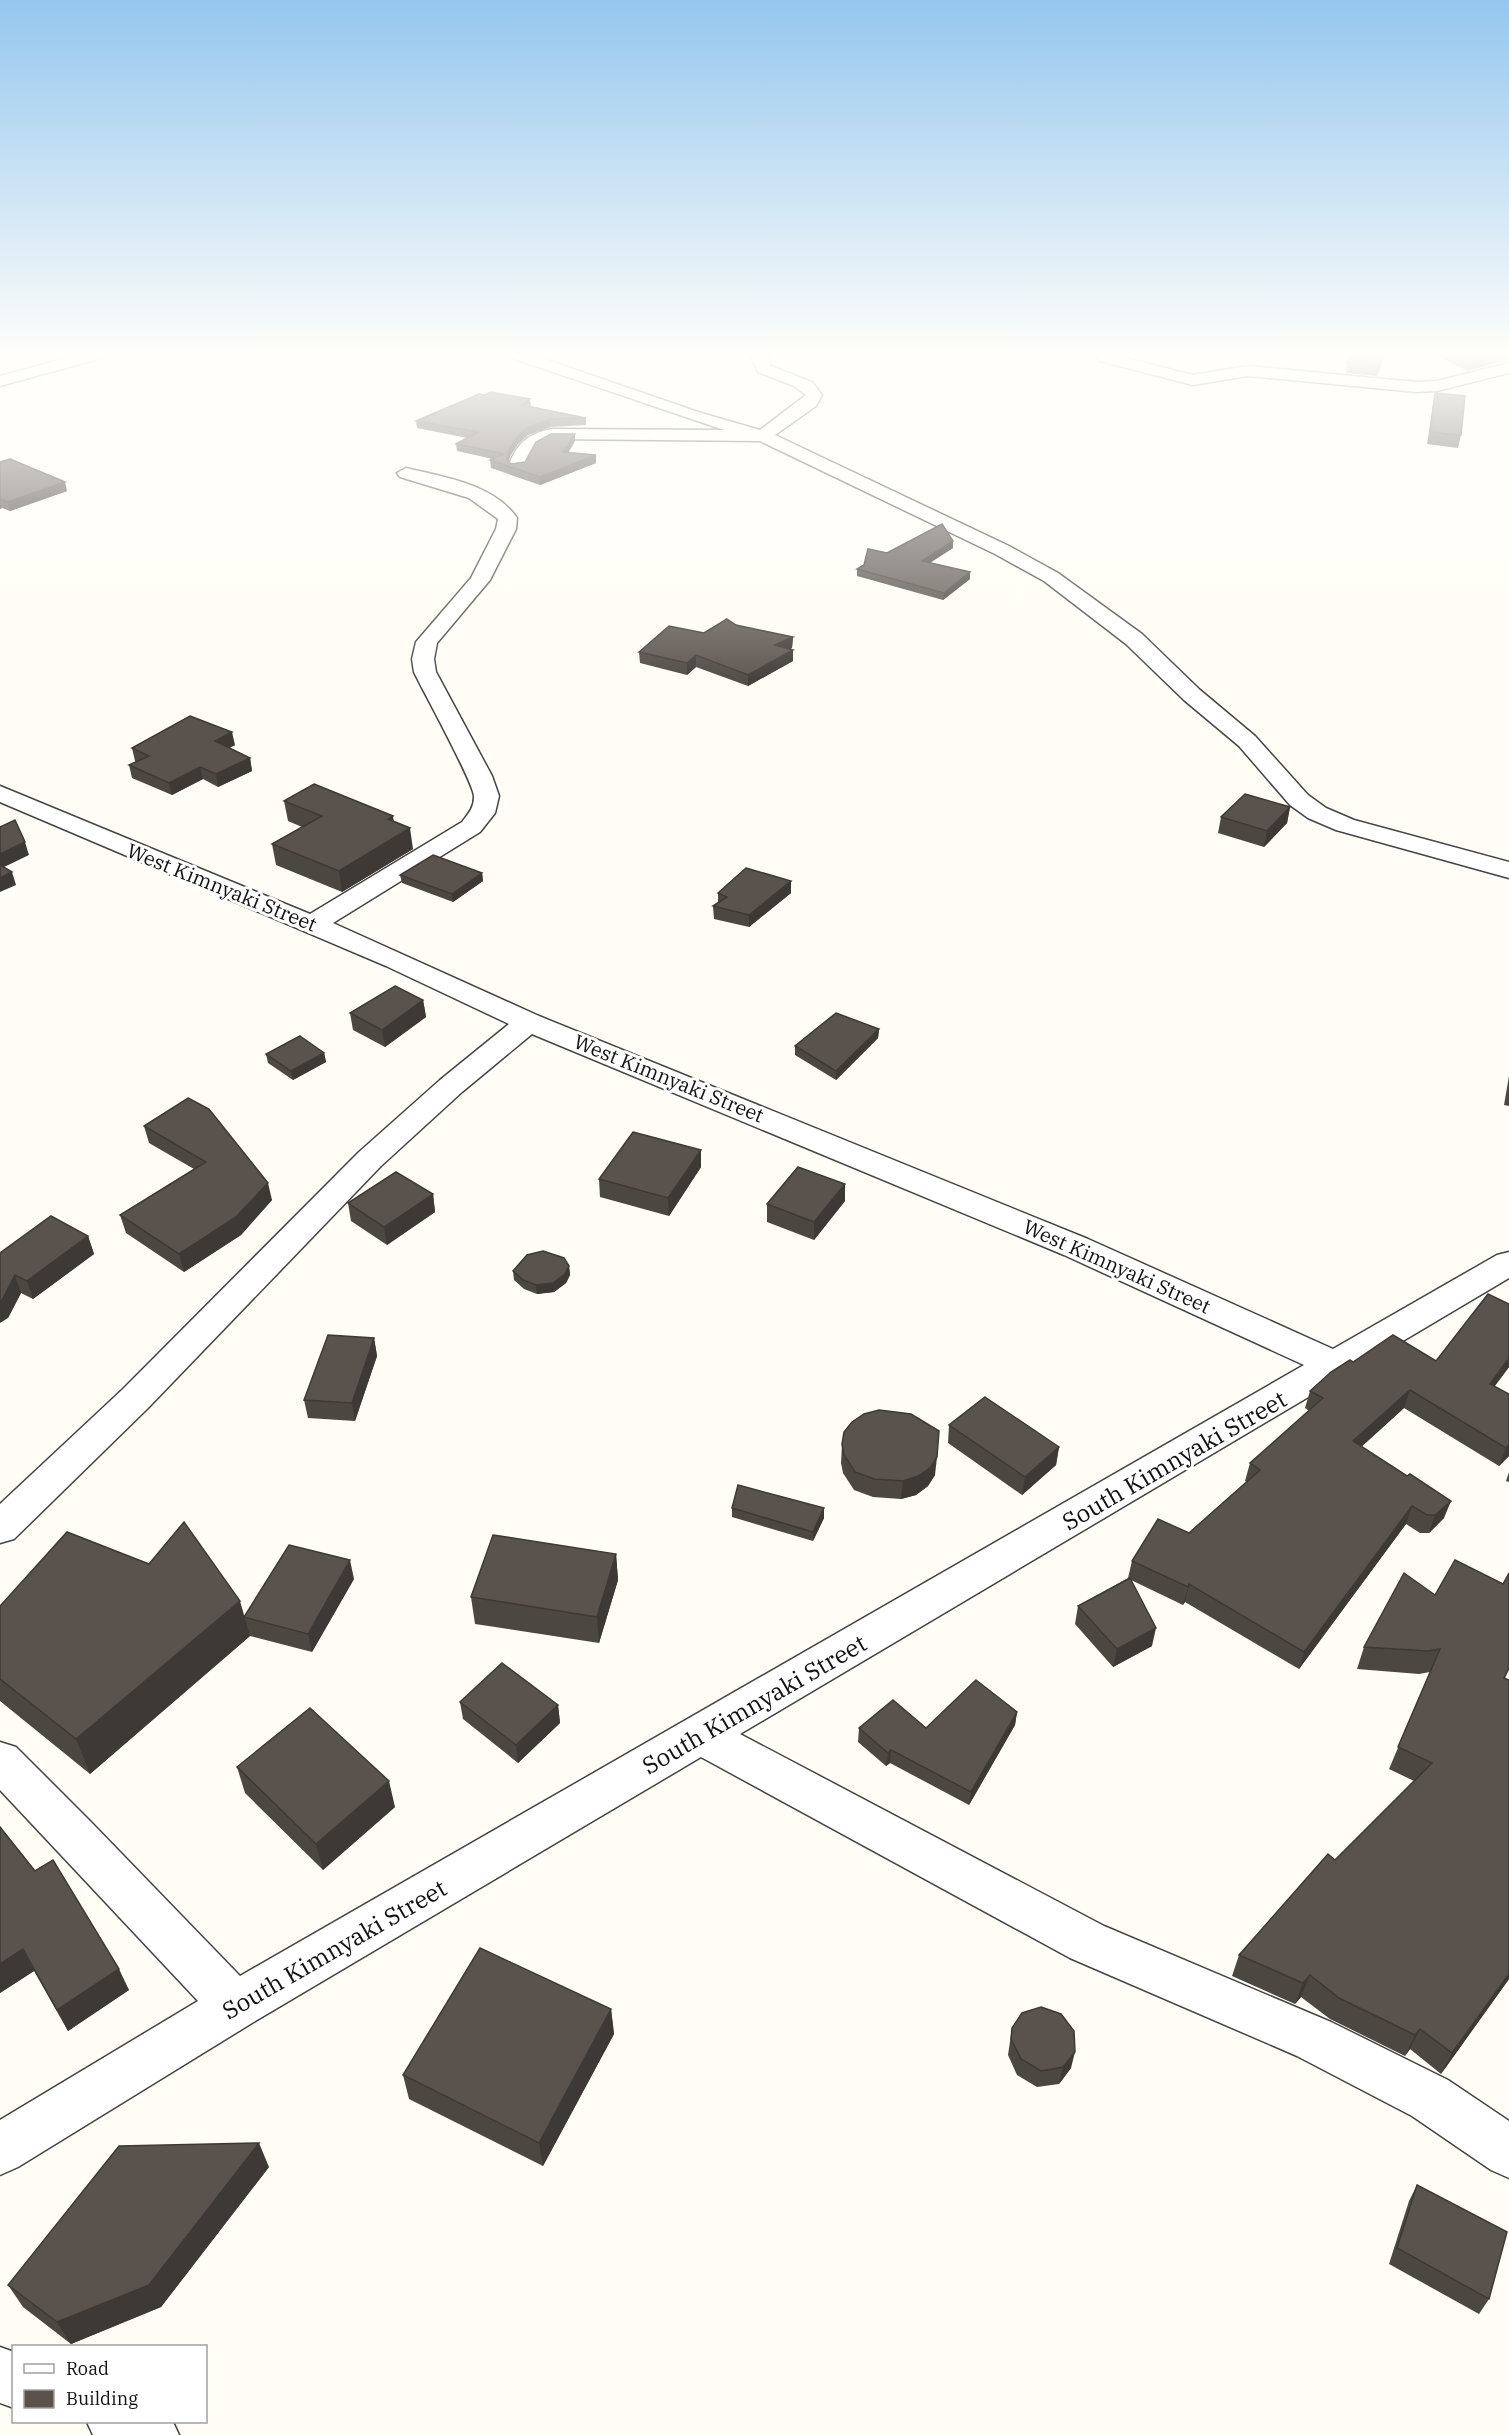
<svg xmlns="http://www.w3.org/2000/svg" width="1509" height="2435" font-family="'IBM Plex Serif',serif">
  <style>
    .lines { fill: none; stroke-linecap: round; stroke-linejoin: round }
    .minor-casing { stroke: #444; stroke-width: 3 }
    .minor { fill: #fff; fill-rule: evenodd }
    .wall { fill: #4d4742 }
    .shaded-wall { fill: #3f3936 }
    .building { fill: #5a524d; stroke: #3f3936; stroke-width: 1.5 }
    .labels { text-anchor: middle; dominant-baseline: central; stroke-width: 6; stroke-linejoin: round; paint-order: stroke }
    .street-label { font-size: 20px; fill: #111; stroke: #fff }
    .near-street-label { font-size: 24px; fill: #111; stroke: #fff }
  </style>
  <rect width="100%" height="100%" fill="#fffdf5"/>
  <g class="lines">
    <g class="minor-casing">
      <g id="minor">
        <path d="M85,353h26l-2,3 -109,30v-10z"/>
        <path d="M504,353h23l171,59 62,18 46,-35 -12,-9 -36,-14 -9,-19h16l6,13 41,16 10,13 -6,11 -41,29 234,111 49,27 84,61 58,56 55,46 53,59 18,13 28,12 155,42v16l-173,-48 -28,-12 -18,-13 -51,-59 -55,-46 -58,-56 -82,-63 -49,-27 -235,-113 -209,-2 -16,9 -11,21h-12l-3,-4c8,-22 19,-31 42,-36l173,1 -218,-74z"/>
        <path d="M1106,353l87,22 55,-9 168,16 21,-1 72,-18v10l-72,18 -21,1 -168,-16 -55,9 -93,-24 -2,-3z"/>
        <path d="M406,468c37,9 88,16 111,50l-1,11 -26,51 -53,63 -3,16 2,13 56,104 7,20 -4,17 -15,19 -147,91 206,93 549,223 245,110 164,-94 12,-3v26l-769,456 364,192 227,96 117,58 61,41v57l-18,-8 -79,-54 -115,-60 -227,-98 -369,-201 -449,266 -234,144 -18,8v-55l198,-119 -198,-211v-48l16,5 75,75 149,154 1064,-611 -240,-110 -532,-221 -70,58 -81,74 -232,241 -135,132 -14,4v-39l123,-115 236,-237 81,-72 69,-56 -123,-58 -386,-164v-16l310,128 152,-92c6,-8 12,-14 12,-25 1,-12 -51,-106 -60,-125l-2,-13 4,-17 55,-64 25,-49 2,-10 -29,-21 -69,-21 -3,-4z"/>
        <path d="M0,2347l14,5v56l-14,-5z"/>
        <path d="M87,2422h86l6,13h-86z"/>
      </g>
    </g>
    <use href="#minor" class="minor"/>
  </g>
  <g class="wall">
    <path d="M1386,353l-9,23 -31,-3 1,-10z"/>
    <path d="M1432,353h77l-42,18z"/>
    <path d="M1435,393l26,42 -3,13 -31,-4 6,-39z"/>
    <path d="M531,406l55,12v7l-36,2 -22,8 -10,9 -8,12 -1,5 2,3 14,-2 50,-21 -7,12 28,2v8l-56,22 -49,-17 -1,-8 3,-1 -36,-8 -1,-7 11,-6 -50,-10 -1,-7z"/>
    <path d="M0,462l67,29 -57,20 -8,-3 -2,1z"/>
    <path d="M953,548l-23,15 40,16 -27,21 -86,-24v-7l30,-16z"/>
    <path d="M736,625l57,12 -1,11 -2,1 3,12 -45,25 -52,-19 -9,8 -47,-12 -1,-11 65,-19z"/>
    <path d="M235,745l-6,3 21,10 2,13 -34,16 -15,-8 -31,16 -40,-17 -3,-13 7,-3 -1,-1 -3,-13z"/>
    <path d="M284,801l129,48 -71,43 -66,-27 -4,-21 30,-17 -14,-6z"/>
    <path d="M1290,807l-3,16 -23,24 -46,-14 3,-16z"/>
    <path d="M482,873l1,8 -30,21 -51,-19 -2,-8z"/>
    <path d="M718,893h73l-42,34 -35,-8 -1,-13 5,-3z"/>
    <path d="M423,1000l3,17 -41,30 -32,-17 -3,-17z"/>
    <path d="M879,1029l-1,9 -42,42 -41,-25v-9z"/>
    <path d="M324,1053l2,9 -33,18 -25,-17 -2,-9z"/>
    <path d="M1509,1076v30l-5,-1z"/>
    <path d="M188,1098l84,102 -31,35 -57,37 -58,-39 -6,-18 74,-46 -45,-26 -5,-17z"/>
    <path d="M701,1150v17l-32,49 -69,-19 -1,-18z"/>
    <path d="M433,1194l2,18 -48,33 -36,-24 -3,-18z"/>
    <path d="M845,1201l-31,39 -47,-18v-18z"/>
    <path d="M88,1236l6,18 -61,45 -12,-6 -13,25 -8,-65z"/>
    <path d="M569,1266l1,9 -4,8 -12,9 -17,2 -13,-5 -10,-9 -1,-9z"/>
    <path d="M374,1338l3,18 -22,65 -47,-3 -4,-18z"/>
    <path d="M1436,1361l73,6 -14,19 14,70 -10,10 -95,-58 -43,39 83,71 -15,15h-9l-14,-9 -107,145 -114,-67 -2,3 -52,-25 21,66 -39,21 -38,-43 3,-18 50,-28 4,-17 57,-28 58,-51 -2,-1 5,-18 59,-52 -4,-3 5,-17 43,-29z"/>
    <path d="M949,1425l110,22 -3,18 -34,30 -74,-52z"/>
    <path d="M842,1444l93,31 -7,11 -12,9 -15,4 -28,-2 -19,-7 -11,-17 -2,-10z"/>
    <path d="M1509,1472v10l-3,-1z"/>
    <path d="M732,1508l92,10 -11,23 -81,-24z"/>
    <path d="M616,1554l2,26 -19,63 -124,-19 -4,-27z"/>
    <path d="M1509,1573v96l-4,9 4,2v299l-68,95 -31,-25 -5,7 -75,-37 -29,-22 -6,7 -63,-28 7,-21 175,-174 -25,-12 41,-97 -11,2 -62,-5 7,-22 71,-52 68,-11z"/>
    <path d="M354,1579l-42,73 -62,-16 -160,138 -90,-73v-95l244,11z"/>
    <path d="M460,1702l98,3 2,18 -42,40 -55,-44z"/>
    <path d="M1017,1712l-2,13 -46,80 -79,-42 -4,3 -28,-24 1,-14h67z"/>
    <path d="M237,1767l158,40 -72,63 -78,-77z"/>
    <path d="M0,1827l129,163 -61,41 -34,-60 -34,22z"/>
    <path d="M611,2009l3,25 -71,132 -134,-67 -6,-24z"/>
    <path d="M1012,2028l59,40 -12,16 -22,3 -20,-12 -9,-20z"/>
    <path d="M269,2167l-108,140 -90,37 -48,-37 -15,-22z"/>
    <path d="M1417,2185l72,114 -10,15 -90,-50 20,-63z"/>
  </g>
  <g class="shaded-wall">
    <path d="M1384,353h2l-9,23 2,-10z"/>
    <path d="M1509,355v5l-42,11 1,-6z"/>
    <path d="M530,399l1,7 -10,-1z"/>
    <path d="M550,419v8l-22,8 -10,9 -8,12 -3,10v-7l2,-10 9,-13 10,-9z"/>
    <path d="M575,434v7l-12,19v-8z"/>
    <path d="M596,455v8l-56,22v-8z"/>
    <path d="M65,482l2,9 -57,20 -2,-9z"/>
    <path d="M0,499l2,9 -2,1z"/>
    <path d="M953,541v7l-32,20 1,-7z"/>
    <path d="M970,572v7l-27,21 1,-7z"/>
    <path d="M793,637l-1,11 -17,9v-12z"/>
    <path d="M793,650v11l-45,25v-11z"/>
    <path d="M696,655v12l-9,8v-12z"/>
    <path d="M232,732l3,13 -18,9 -2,-13z"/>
    <path d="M250,758l2,13 -34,16 -2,-13z"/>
    <path d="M200,767l3,12 -31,16 -3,-12z"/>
    <path d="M1290,807l-3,16 -23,24 3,-16z"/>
    <path d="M393,816l3,20 14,-8 3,21 -71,43 -3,-21 49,-52z"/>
    <path d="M25,842l4,13 -29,14v-15z"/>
    <path d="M12,872l4,13 -16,7v-14z"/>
    <path d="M482,873l1,8 -30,21 -1,-8z"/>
    <path d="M791,881v12l-42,34v-12z"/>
    <path d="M423,1000l3,17 -41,30 -3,-17z"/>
    <path d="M879,1029l-1,9 -42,42v-9z"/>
    <path d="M324,1053l2,9 -33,18 -2,-9z"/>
    <path d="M701,1150v17l-32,49 -1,-18z"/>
    <path d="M268,1183l4,17 -31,35 -57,37 -5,-18z"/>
    <path d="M845,1184v17l-31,39v-18z"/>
    <path d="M433,1194l2,18 -48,33 -3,-18z"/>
    <path d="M88,1236l6,18 -61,45 -6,-18z"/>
    <path d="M569,1266l1,9 -4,8 -12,9 -17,2 -1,-9z"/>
    <path d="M15,1275l6,18 -13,25 -8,5v-22z"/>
    <path d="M374,1338l3,18 -22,65 -3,-18z"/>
    <path d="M1509,1358v9l-26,34 7,-17z"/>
    <path d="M1410,1390l-6,18 -56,51 5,-18z"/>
    <path d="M1509,1445v11l-10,10 7,-18z"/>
    <path d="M1059,1447l-3,18 -34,30 3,-18z"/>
    <path d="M937,1457l-2,18 -7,11 -12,9 -15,4 2,-18z"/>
    <path d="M1451,1501l-7,17 -15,15 6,-18z"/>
    <path d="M1412,1506l-6,18 -107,145 5,-17z"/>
    <path d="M824,1508v10l-11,23v-9z"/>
    <path d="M616,1554l2,26 -19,63 -2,-26z"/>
    <path d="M350,1560l4,19 -42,73 -4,-18z"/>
    <path d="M1189,1584l-4,18 -2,3 5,-18z"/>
    <path d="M240,1601l10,35 -160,138 -14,-35z"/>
    <path d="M1156,1628l-4,18 -39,21 4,-18z"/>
    <path d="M558,1705l2,18 -42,40 -2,-18z"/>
    <path d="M1017,1712l-2,13 -46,80 2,-13z"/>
    <path d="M891,1750l-1,13 -4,3 2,-13z"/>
    <path d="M389,1781l6,26 -72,63 -7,-26z"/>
    <path d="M23,1949l11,22 -34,22v-29z"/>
    <path d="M119,1969l10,21 -61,41 -11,-21z"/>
    <path d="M1509,1974v5l-68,95 11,-21z"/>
    <path d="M1310,1975l-9,22 -6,7 8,-21z"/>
    <path d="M611,2009l3,25 -71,132 -4,-23z"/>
    <path d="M1420,2029l-10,20 -5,7 10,-21z"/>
    <path d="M1075,2052l-4,16 -12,16 4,-17z"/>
    <path d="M259,2143l10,24 -108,140 -90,37 -14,-22z"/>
  </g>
  <g class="building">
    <path d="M1352,353h32l-5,13 -32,-3z"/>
    <path d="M1445,353h64v2l-41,10z"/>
    <path d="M491,392l39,7 -9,6 65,13 -36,1 -22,8 -10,9 -9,13 -2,10 4,5 14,-2 11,-20 15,-8h24l-12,18 33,3 -56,22 -50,-17 14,-6 -48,-10 22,-12 -62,-11 63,-27 6,1z"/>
    <path d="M1435,393l30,3 -4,39 -31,-3z"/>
    <path d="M10,459l55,23 -57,20 -8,-3v-37z"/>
    <path d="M942,524l11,17 -31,20 48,11 -26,21 -87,-24 7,-4 4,-16 19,4z"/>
    <path d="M727,619l9,6 57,12 -18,8 18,5 -45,25 -52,-20 -9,8 -48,-11 30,-26 35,7z"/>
    <path d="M190,716l42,16 -17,9 35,17 -34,16 -16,-7 -31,16 -40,-18 20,-9 -17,-8z"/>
    <path d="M314,784l79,32 -5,3 22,9 -71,43 -67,-27 50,-28 -38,-15z"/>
    <path d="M1245,794l45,13 -23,24 -46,-14z"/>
    <path d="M15,820l10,22 -25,12v-27z"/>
    <path d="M433,855l49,18 -30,21 -52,-19z"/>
    <path d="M0,865l12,7 -12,6z"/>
    <path d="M746,868l45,13 -42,34 -36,-9 14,-9 -9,-4z"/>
    <path d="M395,986l28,14 -41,30 -32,-17z"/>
    <path d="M836,1013l43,16 -43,42 -41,-25z"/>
    <path d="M300,1036l24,17 -33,18 -25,-17z"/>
    <path d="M188,1098l21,11 59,74 -32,34 -57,37 -59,-39 86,-53 -62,-36z"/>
    <path d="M633,1132l68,18 -33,48 -69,-19z"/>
    <path d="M798,1167l47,17 -31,38 -47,-18z"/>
    <path d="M396,1172l37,22 -49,33 -36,-24z"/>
    <path d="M51,1216l37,20 -61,45 -12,-6 -13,25 -2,1v-48z"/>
    <path d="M543,1251l21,7 5,8 -4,8 -12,9 -17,2 -13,-5 -10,-9 14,-16z"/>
    <path d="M1488,1294l21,10v54l-19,26 19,10v51l-3,3 -96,-58 -57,51 54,35 3,-2 41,27 -16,14h-8l-15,-9 -108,146 -115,-68 -1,3 -56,-26 26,-42 31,14 71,-63 -10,-7 73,-65 -13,-7 21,-19 19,-12 3,2 40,-27 43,26z"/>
    <path d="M328,1335l46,3 -22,65 -48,-3z"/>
    <path d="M985,1397l74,50 -34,30 -76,-52z"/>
    <path d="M879,1410l32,4 28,17 -2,26 -7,11 -12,8 -15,5 -29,-2 -19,-7 -11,-17 -2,-11 2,-12 8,-10 12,-8z"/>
    <path d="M738,1485l86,23 -11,24 -81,-24z"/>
    <path d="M184,1522l56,79 -164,138 -76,-60v-73l67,-74 82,32z"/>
    <path d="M493,1535l123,19 -19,63 -126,-20z"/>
    <path d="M289,1545l61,15 -42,74 -64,-17z"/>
    <path d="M1455,1560l48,24 6,-11v95l-5,10 5,2v294l-57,79 -32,-24 -5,6 -76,-37 -29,-23 -7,8 -64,-28 89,-101 7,6 97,-97 -34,-16 42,-98 -12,2 -64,-4 40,-74 31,22z"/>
    <path d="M1130,1578l26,50 -39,21 -39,-43z"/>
    <path d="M502,1663l56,42 -42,40 -56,-43z"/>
    <path d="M976,1680l41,32 -46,80 -80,-42 -3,3 -29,-25 34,-28 33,28z"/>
    <path d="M310,1708l79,73 -73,63 -79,-77z"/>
    <path d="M0,1827l35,44 18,-11 66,109 -62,41 -34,-61 -23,15z"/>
    <path d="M480,1948l131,61 -72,134 -136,-68z"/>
    <path d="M1041,2007l20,7 13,17 1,21 -12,15 -22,4 -20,-12 -10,-20 1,-11 10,-15z"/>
    <path d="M259,2143l-110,142 -92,37 -49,-37 111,-139z"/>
    <path d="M1417,2185l90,47 -18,67 -92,-51z"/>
  </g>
  <linearGradient id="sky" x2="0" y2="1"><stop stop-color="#95c6ee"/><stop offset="0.51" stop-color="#fffefa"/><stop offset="1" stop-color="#fffefa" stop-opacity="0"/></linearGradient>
  <rect width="1509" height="694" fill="url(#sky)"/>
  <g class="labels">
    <g class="street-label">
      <text transform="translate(222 887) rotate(22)">West Kimnyaki Street</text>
      <text transform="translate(669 1078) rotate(22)">West Kimnyaki Street</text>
      <text transform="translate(1117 1266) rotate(24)">West Kimnyaki Street</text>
    </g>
    <g class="near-street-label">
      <text transform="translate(1174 1460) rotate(-30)">South Kimnyaki Street</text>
      <text transform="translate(754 1704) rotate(-30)">South Kimnyaki Street</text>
      <text transform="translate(334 1949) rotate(-30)">South Kimnyaki Street</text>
    </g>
  </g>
  <rect x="12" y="2345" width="195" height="78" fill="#ffffff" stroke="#a0a0a0" stroke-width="1.5"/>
  <rect x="24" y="2364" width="30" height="9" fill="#ffffff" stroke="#a0a0a0" stroke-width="1.5"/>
  <text x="66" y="2375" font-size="18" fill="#111111">Road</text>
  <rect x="24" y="2390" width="30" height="18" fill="#5a524d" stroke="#a0a0a0" stroke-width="1.5"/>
  <text x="66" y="2405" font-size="18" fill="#111111">Building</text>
</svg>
